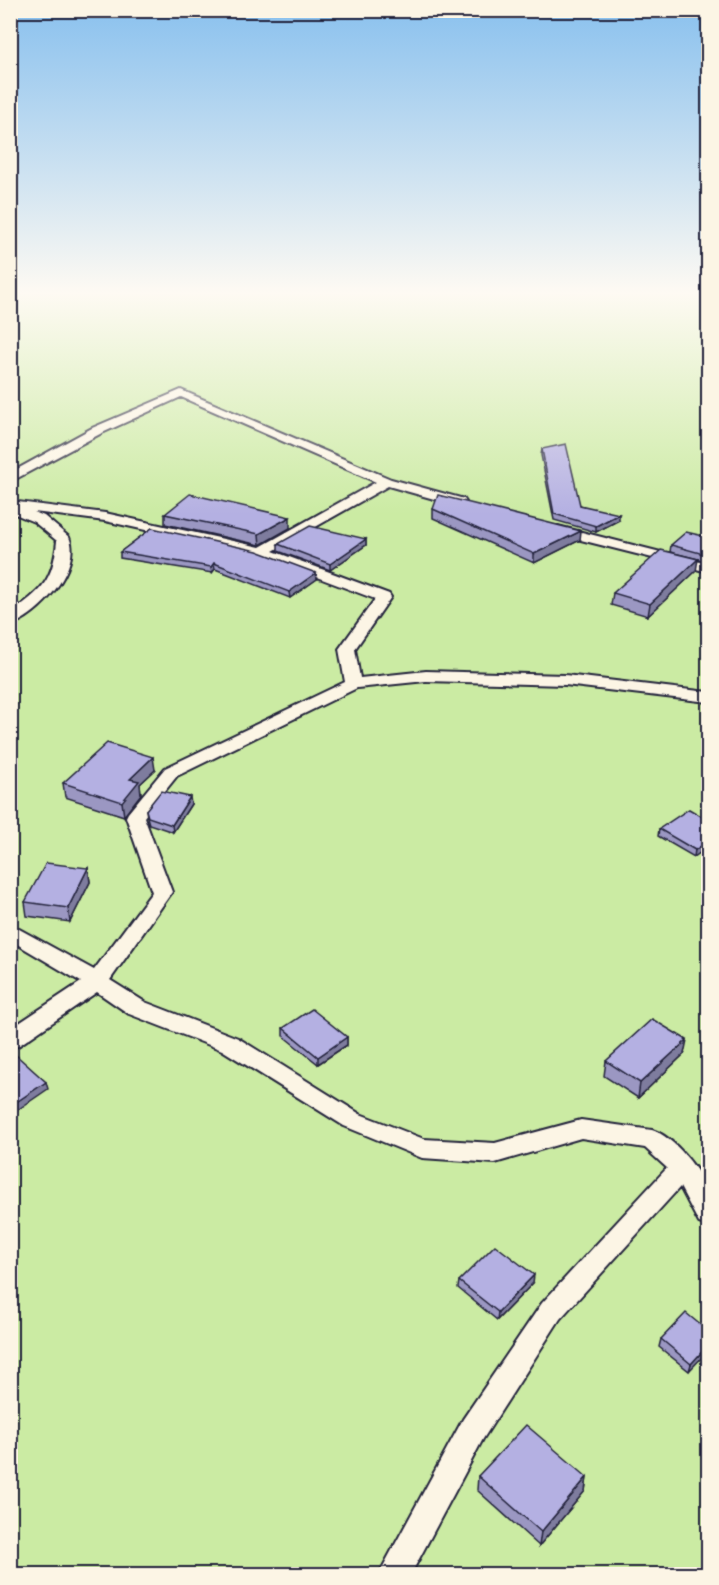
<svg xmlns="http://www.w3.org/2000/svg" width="719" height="1585" font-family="'Playpen Sans',sans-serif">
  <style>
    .green { fill: #cbeba3; stroke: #76866f; stroke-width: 1.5 }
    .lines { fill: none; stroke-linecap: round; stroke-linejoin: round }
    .lane-casing { stroke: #22223b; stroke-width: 4 }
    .lane { fill: #fcf5e5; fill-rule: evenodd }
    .wall { fill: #9b97c2; stroke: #22223b; stroke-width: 1.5 }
    .shaded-wall { fill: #7e7b9e; stroke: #22223b; stroke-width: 1.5 }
    .building { fill: #b4b0e2; stroke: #22223b; stroke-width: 1.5 }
  </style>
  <rect width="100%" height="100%" fill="#fcf5e5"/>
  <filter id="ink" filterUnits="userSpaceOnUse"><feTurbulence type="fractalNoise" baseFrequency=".0167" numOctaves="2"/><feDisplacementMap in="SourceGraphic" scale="12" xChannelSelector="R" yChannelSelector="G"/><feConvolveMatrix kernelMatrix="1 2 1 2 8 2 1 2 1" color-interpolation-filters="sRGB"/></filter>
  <g filter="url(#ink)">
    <rect class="green" x="11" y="292" width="697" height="1282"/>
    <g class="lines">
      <g class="lane-casing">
        <g id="lane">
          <path d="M181,390l210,89 73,20 2,3 -7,4 -71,-20 -115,65 116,43 2,3 -36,52 5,29 66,-7 139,4 143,17v10l-143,-17 -139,-4 -69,7 -180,88 -33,41 28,75 -62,88 35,22 93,36 122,76 64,25 71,4 86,-23 71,10c21,6 50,42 56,63 3,9 0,23 0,33l-9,-3 -19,-36 -120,132 -77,120 -72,135h-32l84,-155 79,-116 125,-135 -22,-20 -64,-10 -86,25 -73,-5 -78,-32 -122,-76 -93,-36 -32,-22 -79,54 -8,2v-19l71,-47 -71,-42v-16l84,46 58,-78 -26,-75 2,-4 37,-45 180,-86 -6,-33 36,-50 -117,-44 -153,-34 -71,-9 10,4 25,21c14,30 -31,81 -59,88v-12c32,-22 43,-32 47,-72l-23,-19 -19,-8 -1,-4 -4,-1v-8l95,12 155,34 116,-65 -195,-85 -81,37 -90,48v-9l82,-45z"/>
          <path d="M558,526l150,38v8l-155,-39 -2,-3 2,-3z"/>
        </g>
      </g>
      <use href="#lane" class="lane"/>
    </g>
    <g class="wall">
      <path d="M542,449l38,56 39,15 -23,12 -42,-12 -13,-65z"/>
      <path d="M433,509l147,31 -46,23 -101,-45z"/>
      <path d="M165,514l125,14 -30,17 -95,-21z"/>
      <path d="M152,528l165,51 -27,19 -75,-29 -3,4 -92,-15v-6z"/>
      <path d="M708,537v22l-2,2 -36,-9 1,-7z"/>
      <path d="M366,539v6l-36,25 -52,-19v-7z"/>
      <path d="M696,571l-48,45 -37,-11 2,-12z"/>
      <path d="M155,770l-15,14 1,10 -17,22 -59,-19 -2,-14z"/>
      <path d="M191,804l-18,28 -24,-8 -2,-7 -1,-7z"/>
      <path d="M708,820l-14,37 -36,-21 1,-7z"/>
      <path d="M88,868l2,14 -20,40 -43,-6 -2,-14z"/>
      <path d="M283,1028l64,9v8l-29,19 -35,-28z"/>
      <path d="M684,1054l-46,44 -34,-22 2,-15z"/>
      <path d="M459,1281l74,2 -36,37 -39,-32z"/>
      <path d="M708,1331l-19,40 -30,-24 2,-8z"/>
      <path d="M478,1476l109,1 -2,14 -46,55 -62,-56z"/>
    </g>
    <g class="shaded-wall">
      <path d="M619,514v6l-23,12v-6z"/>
      <path d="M290,517v11l-30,17 -1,-11z"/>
      <path d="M581,531l-1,9 -46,23v-9z"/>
      <path d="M366,539v6l-36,25v-6z"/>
      <path d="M698,559l-2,12 -48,45 2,-12z"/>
      <path d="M214,563l1,6 -3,4 -1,-6z"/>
      <path d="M316,573l1,6 -27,19 -1,-6z"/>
      <path d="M153,757l2,13 -15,14 1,10 -17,22 -2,-14 8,-23z"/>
      <path d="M190,797l1,7 -18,28 -1,-7z"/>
      <path d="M708,841v6l-14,10 1,-7z"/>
      <path d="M88,868l2,14 -20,40 -2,-14z"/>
      <path d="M347,1037v8l-29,19v-7z"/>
      <path d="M687,1040l-3,14 -46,44 2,-15z"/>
      <path d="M46,1082l2,7 -35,24 -1,-8z"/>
      <path d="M534,1275l-1,8 -36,37 1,-8z"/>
      <path d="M708,1345v6l-19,20 2,-7z"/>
      <path d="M587,1477l-2,14 -46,55 2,-14z"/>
    </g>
    <g class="building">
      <path d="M566,444l14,61 39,9 -23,12 -42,-12 -12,-65z"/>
      <path d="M190,494l100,23 -31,17 -94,-20z"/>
      <path d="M438,495l143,36 -47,23 -101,-45z"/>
      <path d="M310,526l56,13 -36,25 -52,-20z"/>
      <path d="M152,528l105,23 59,22 -27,19 -75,-29 -3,4 -91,-15z"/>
      <path d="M686,532l22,5v17l-1,1 -36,-10z"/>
      <path d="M661,550l37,9 -48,45 -37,-11z"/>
      <path d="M107,743l46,14 -23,22 9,2 -17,21 -59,-19z"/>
      <path d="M161,791l29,6 -18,28 -24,-8 -2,-7z"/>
      <path d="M689,809l19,11v21l-13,9 -36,-21z"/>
      <path d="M46,863l42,5 -20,40 -43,-6z"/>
      <path d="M312,1009l35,28 -29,20 -35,-29z"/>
      <path d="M652,1019l35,21 -47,43 -34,-22z"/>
      <path d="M16,1055l30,27 -34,23 -2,-1v-46z"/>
      <path d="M495,1245l39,30 -36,37 -39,-31z"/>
      <path d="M686,1313l22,18v14l-17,19 -30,-25z"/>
      <path d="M526,1425l61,52 -46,55 -63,-56z"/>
    </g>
  </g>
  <linearGradient id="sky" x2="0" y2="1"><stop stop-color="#88c0ee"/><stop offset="0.57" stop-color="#fefaf3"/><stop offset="1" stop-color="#fefaf3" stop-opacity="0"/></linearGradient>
  <rect width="719" height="514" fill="url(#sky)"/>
  <rect width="719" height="1585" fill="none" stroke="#fcf5e5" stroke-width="36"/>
  <rect x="18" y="18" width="683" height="1549" fill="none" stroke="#22223b" stroke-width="2" filter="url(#ink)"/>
</svg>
